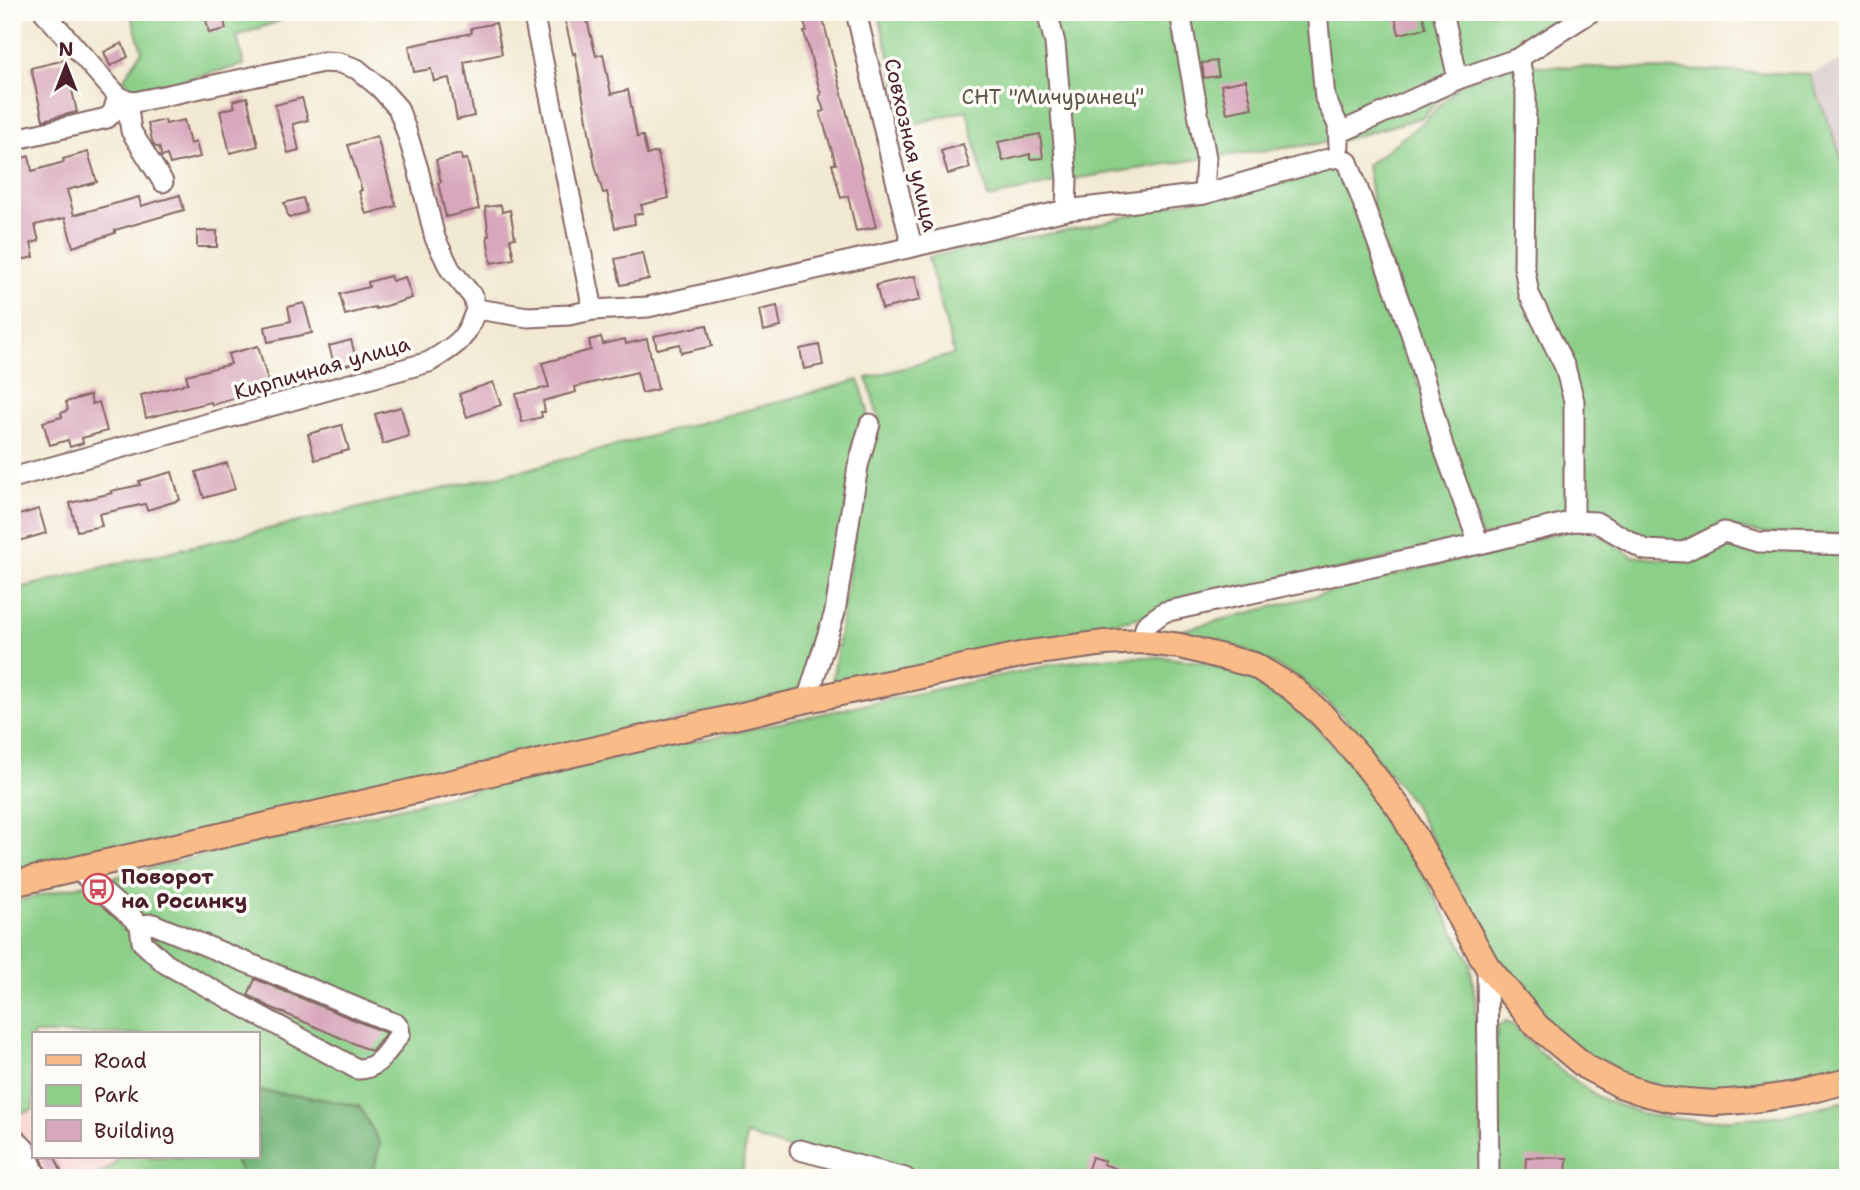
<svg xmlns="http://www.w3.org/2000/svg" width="1860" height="1190" font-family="'Shantell Sans',sans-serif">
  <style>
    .built { fill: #f7d0cc }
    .industrial { fill: #d2bec3 }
    .green { fill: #8bcf88; stroke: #6a775a; stroke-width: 2 }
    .forest { fill: #70b274; stroke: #5d6850; stroke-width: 2 }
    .building { fill: #d8a7bc }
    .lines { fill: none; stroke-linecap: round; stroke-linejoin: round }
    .minor-casing { stroke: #856665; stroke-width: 23 }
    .major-casing { stroke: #856665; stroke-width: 28 }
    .minor { stroke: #fff; stroke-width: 19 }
    .major { stroke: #f9bc89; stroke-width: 24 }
    .labels { text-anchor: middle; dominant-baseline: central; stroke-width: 7; stroke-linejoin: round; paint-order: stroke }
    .park-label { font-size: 21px; fill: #5e5447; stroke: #fdfcf7 }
    .street-label { font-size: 21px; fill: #4a1f2b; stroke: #fdfcf7 }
    .poi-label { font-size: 21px; font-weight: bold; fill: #4a1f2b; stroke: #fdfcf7; text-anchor: start }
  </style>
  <rect width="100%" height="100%" fill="#fdfcf7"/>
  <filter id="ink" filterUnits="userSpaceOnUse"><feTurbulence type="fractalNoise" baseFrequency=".0143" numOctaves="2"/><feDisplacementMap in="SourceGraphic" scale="14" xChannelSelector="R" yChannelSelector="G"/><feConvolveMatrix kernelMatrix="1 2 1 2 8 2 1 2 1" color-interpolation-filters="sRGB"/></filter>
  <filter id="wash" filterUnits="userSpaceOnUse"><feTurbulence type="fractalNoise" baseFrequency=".00686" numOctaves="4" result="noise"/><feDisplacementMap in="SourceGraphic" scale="28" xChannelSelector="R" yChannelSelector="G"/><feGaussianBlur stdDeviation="1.57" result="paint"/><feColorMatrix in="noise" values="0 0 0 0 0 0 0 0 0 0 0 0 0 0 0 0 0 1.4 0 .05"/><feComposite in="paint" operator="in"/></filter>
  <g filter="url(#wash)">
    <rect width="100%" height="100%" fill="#f2e9d2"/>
    <path class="built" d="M33,1084v73h158l5,21h-184v-89z"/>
    <path class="industrial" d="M1848,59v115l-39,-100z"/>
    <g class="green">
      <path d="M130,12h174l-67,24 7,29 -107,26 -14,-11 19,-29z"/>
      <path d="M878,12h713l-133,67 -35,38 -84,24 -133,17 -139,22 -79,18 -21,-88 -60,16z"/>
      <path d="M1515,65l294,9 39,100v361l-82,-1 -44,-9 -49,21 -26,-3 -43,-25 -122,19 -106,-314 -9,-58 59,-45 34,-36z"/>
      <path d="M1337,165l9,3 125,371 -640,151 34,-226 14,-44 -12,-42 87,-24 -26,-97 161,-31 213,-54z"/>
      <path d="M859,380l9,31 -7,20 -46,256 -803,190v-287l100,-25 416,-96z"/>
      <path d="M1589,528l43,28 35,4 29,-1 29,-17 123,12v519l-66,16 -96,6 -71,-19 -66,-48 -56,-77 -82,-151 -68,-84 -45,-39 -54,-28 -81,-14 403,-104z"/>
      <path d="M1114,657h49l41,6 37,10 36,20 35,30 37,40 43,54 78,144 5,39 9,178h-607l-131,-43 -4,43h-370l8,-35 -21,-37 -55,-10 -47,-5v-57h-224v76l-21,5v-213l506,-123 541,-116z"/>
      <path d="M1506,1022l8,4 12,14 33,29 41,29 46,17 52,6 79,-5 71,-15v77h-357l6,-152z"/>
      <path d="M121,1157h112l11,21h-153l19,-10z"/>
    </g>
    <path class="forest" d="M257,1091l47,5 55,10 21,37 -8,35h-128l-11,-21h24z"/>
    <g id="blocks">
      <g class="building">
        <path d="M217,12h5l4,17 -17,4 -4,-18z"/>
        <path d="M563,12h22l11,44 7,-2 8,40 17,-4 9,47 6,-1 4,19 10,-3 12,46 -28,7 2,8 -9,2 1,9 -20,4 -8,-36 -4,1 -8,-28 -20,-112 -2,1z"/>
        <path d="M800,12h21l55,215 -20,4 -8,-35 -7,2 -9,-34h4l-16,-52 4,-1 -5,-15 2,-1 -17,-63 3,-1z"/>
        <path d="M1416,12h6l4,16 -27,6 -4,-17z"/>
        <path d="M496,23l6,31 -38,8 10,54 -17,4 -8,-42 -15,3 -3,-12 -17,3 -5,-26 63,-13 -1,-5z"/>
        <path d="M122,43l6,14 -18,9 -6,-14z"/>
        <path d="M65,60l12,52 -34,8 -12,-52z"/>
        <path d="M1216,61l3,15 -15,2 -2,-15z"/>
        <path d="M1246,80l6,28 -25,5 -6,-28z"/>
        <path d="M247,97l11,49 -28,7 -10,-42 15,-4 -2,-6z"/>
        <path d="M302,98l6,22 -15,4 6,26 -11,3 -13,-48z"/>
        <path d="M165,120l1,4 18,-4 6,24 6,-2 4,15 -30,7 -3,-9 -5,2 -3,-10h-3l-3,-3 -5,-20z"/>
        <path d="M1040,134l3,24 -13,1v-5l-27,7 -5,-19z"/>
        <path d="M377,136l19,70 -30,8 -7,-23 3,-1 -14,-45z"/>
        <path d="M963,144l7,24 -22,6 -7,-23z"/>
        <path d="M88,152l9,30 -30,8 7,25 65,-18 2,9 39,-11 4,15 -69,20v3l-42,14 -8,-29 -30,7 4,16 -8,2 3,14 -22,5v-101l17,-5 3,15 32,-9 -1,-3z"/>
        <path d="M461,154l1,6 5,-1 12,50 -33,8 -8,-34 3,-1 -5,-22z"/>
        <path d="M303,198l4,14 -18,6 -5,-15z"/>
        <path d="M501,205l1,7 8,-2 5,28 -5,1 4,20 -23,4 -4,-27h2l-4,-29z"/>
        <rect x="197" y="231" width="20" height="16"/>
        <path d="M643,253l6,26 -28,6 -6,-26z"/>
        <path d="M390,276l2,5 13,-4 7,21 -36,11 -1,-2 -30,8 -5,-21 29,-7 -1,-5z"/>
        <path d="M915,276l5,24 -38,9 -6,-24z"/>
        <path d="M304,303l8,30 -44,9 -3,-15 26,-6 -3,-14z"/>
        <path d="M777,306l4,21 -18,4 -4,-21z"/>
        <path d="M707,325l5,21 -31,7 -1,-9 -23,5 -3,-13z"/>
        <path d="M601,337l2,7 22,-5 1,5 21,-5 11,50 -16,4 -5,-21 -62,15 1,5 -33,9 2,11h-4l1,5 -20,5 -6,-28 33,-7 -7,-24 49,-13 -2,-10z"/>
        <path d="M351,340l6,22 -22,6 -6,-22z"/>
        <path d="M819,345l4,20 -19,4 -4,-20z"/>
        <path d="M258,346l12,42 -58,17 -1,-3 -65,16 -5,-23 41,-10v-1l6,-1 -2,-8 45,-11 -3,-10z"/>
        <path d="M493,382l8,23 -34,12 -8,-23z"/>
        <path d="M90,395l2,9 7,-2 8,29 -25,7 1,5 -13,4 -2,-7 -18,5 -7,-23 19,-5 -1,-4 7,-3 -2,-8z"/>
        <path d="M401,407l8,29 -26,8 -8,-30z"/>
        <path d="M342,425l7,25 -34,10 -7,-26z"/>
        <path d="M227,463l8,26 -31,9 -8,-26z"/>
        <path d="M172,472l8,28 -33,10 -2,-6 -46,10 3,12 -25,5 -7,-28 42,-10 -1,-2 29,-6 -1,-4z"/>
        <path d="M39,509l7,24 -34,10v-26z"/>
        <path d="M255,979l131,54 -15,18 -101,-44 -22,-12z"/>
        <path d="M41,1157h14l9,21h-15z"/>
        <path d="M1092,1157l13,4 -2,3 33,12 -1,2h-50z"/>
        <path d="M1526,1157l41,1 -1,20h-41z"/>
      </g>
    </g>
  </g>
  <g filter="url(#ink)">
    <use href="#blocks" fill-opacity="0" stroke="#856665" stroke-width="2"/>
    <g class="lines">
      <g class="minor-casing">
        <g id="minor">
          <path d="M44,12l74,84 9,5 8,1 188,-40 17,1 17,6 23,19 18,20 8,22 12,39 17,69 15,31 23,28 3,12"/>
          <path d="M533,12l60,298"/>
          <path d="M856,12l56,235"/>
          <path d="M1047,12l8,31 12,137 -1,30"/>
          <path d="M1180,12l26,146 -2,36"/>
          <path d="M1317,12l8,86 13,27 1,21"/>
          <path d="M1443,12l15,67"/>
          <path d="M1519,58l7,37 -2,171 5,28 36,73 9,34v120"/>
          <path d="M127,101l4,30 32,51"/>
          <path d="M1339,133l119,-54 61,-21 72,-46"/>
          <path d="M12,140l95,-22 6,-6 5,-16"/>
          <path d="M12,478l417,-116c27,-17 37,-21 47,-53l52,8 41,-2 24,-5 55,-3 264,-60 154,-37 138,-16 124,-35 11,-2 9,5 64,174 31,110 36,98"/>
          <path d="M1141,641l5,-16 18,-13 315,-68 95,-23 22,1 49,28 39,2 40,-20 34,10 90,3"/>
          <path d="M807,700l28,-88 23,-146 12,-42"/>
          <path d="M77,869l63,56 13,-1 243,100 3,4 1,6c-12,15 -21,36 -43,35l-191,-105 -24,-22 -2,-17"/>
          <path d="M1487,966l2,212"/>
          <path d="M12,1136l13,13 12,29"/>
          <path d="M800,1150l105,28"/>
        </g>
      </g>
      <g class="major-casing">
        <path id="major" d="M12,884l795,-184 223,-47 75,-10 36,-2 39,5 74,19 38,23 30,27 36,40 42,54 87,157 50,60 49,41 34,18 27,9 26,6 42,3 39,-3 46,-7 48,-12"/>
      </g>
      <use href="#minor" class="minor"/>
      <use href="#major" class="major"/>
    </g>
  </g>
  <defs>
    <g id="bus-ring" transform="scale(1.575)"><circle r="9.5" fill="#fdfcf7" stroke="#d1495b" stroke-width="1.5"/><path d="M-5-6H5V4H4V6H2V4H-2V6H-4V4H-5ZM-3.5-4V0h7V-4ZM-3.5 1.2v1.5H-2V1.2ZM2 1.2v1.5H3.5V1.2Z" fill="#d1495b"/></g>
  </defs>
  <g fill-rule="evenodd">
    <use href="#bus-ring" x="98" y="889"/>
  </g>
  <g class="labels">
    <g class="park-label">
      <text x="1053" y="97">СНТ "Мичуринец"</text>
    </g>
    <g class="street-label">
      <text transform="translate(911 145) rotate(77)">Совхозная улица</text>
      <text transform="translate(322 368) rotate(-16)">Кирпичная улица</text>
    </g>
    <g class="poi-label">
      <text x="121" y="877">Поворот<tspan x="121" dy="24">на Росинку</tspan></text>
    </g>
  </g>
  <rect width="1860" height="1190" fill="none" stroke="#fdfcf7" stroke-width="42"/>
  <rect x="32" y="1032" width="228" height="126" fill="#fdfcf7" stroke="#b5a4a5" stroke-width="2"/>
  <rect x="46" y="1055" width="35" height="10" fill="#f9bc89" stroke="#b5a4a5" stroke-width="2"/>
  <text x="94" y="1068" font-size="21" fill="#4a1f2b">Road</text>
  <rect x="46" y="1085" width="35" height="21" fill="#8bcf88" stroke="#b5a4a5" stroke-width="2"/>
  <text x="94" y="1102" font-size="21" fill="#4a1f2b">Park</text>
  <rect x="46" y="1120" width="35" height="21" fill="#d8a7bc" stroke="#b5a4a5" stroke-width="2"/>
  <text x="94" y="1138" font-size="21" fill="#4a1f2b">Building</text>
  <g transform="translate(66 66)" stroke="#fdfcf7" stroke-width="5" paint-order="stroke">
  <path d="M0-5L12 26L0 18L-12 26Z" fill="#4a1f2b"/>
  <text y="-10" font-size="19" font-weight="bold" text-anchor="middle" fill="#4a1f2b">N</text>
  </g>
</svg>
